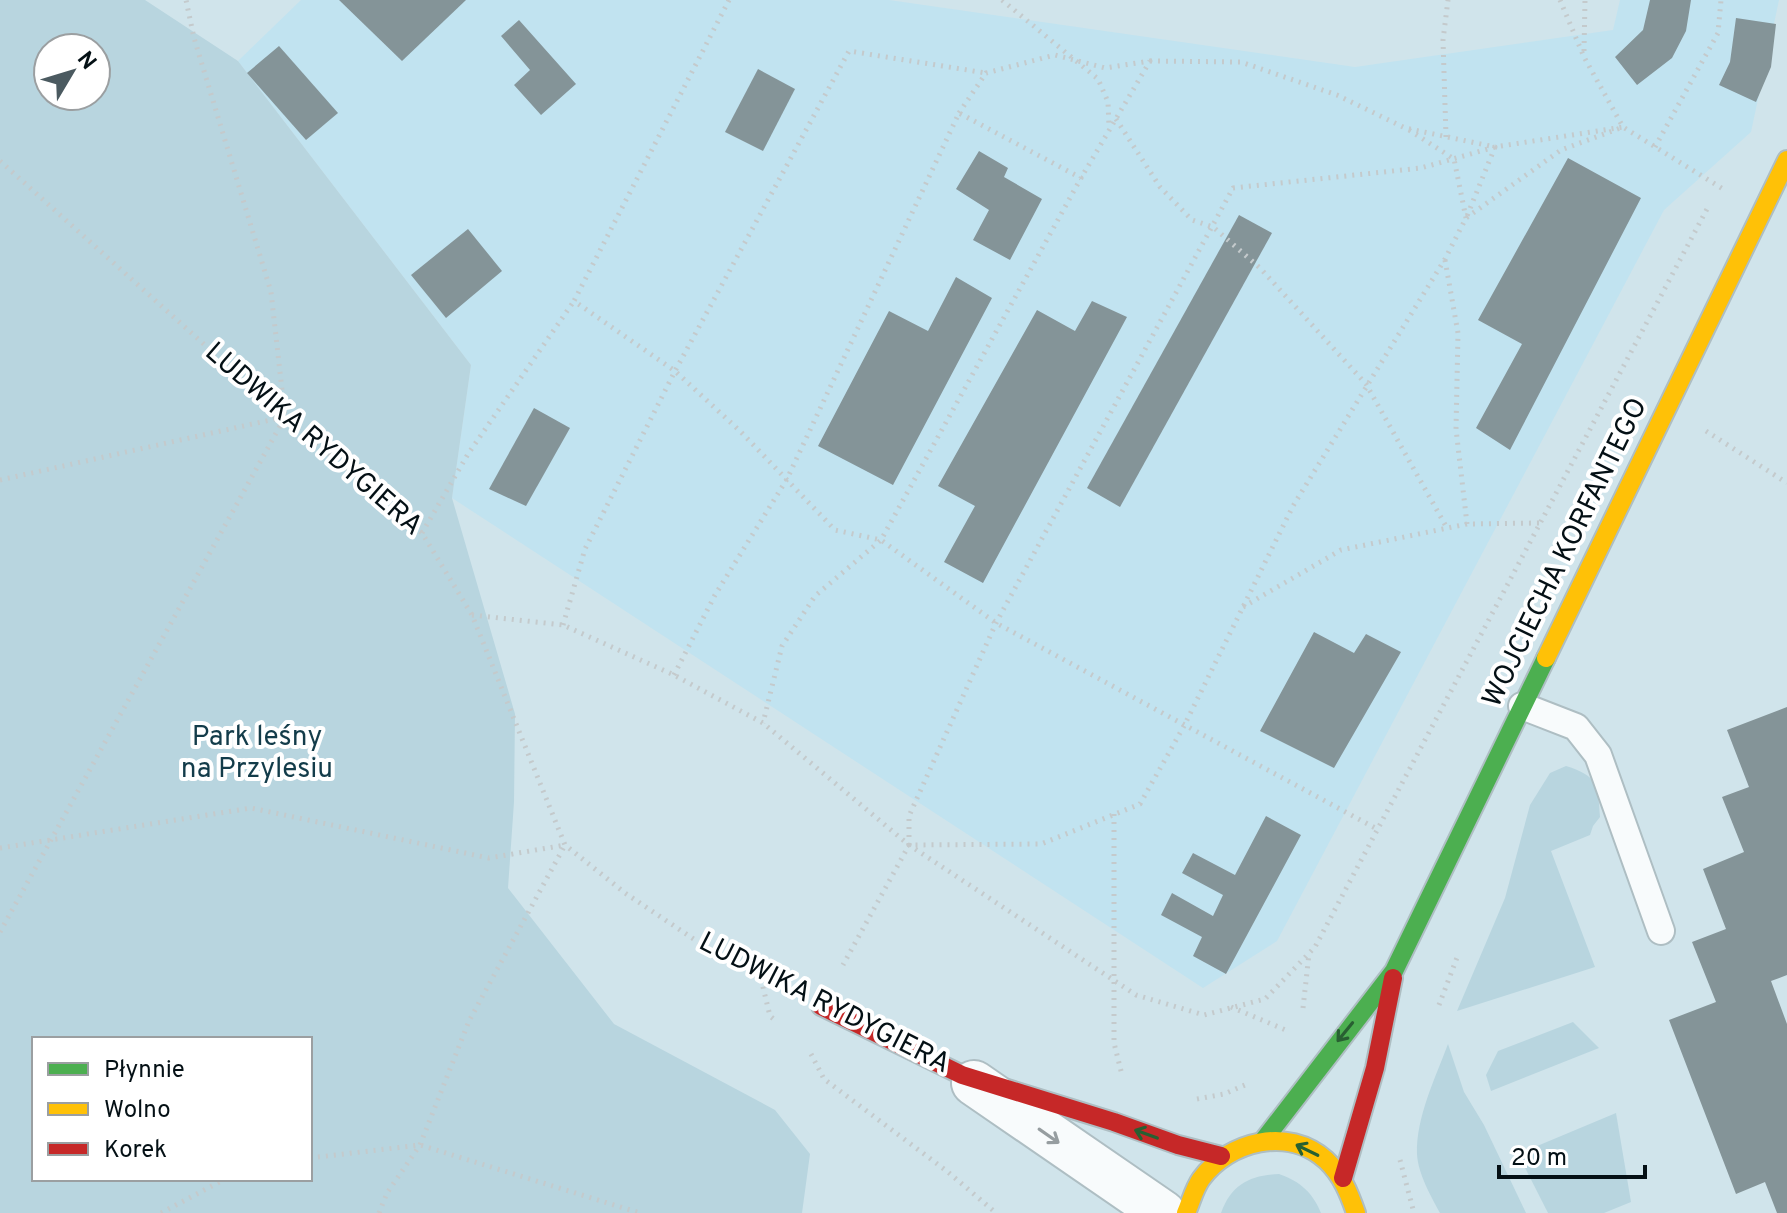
<svg xmlns="http://www.w3.org/2000/svg" width="1787" height="1213" font-family="Overpass,sans-serif">
  <style>
    .built { fill: #c1e3f0 }
    .green { fill: #b8d5df; fill-rule: evenodd }
    .building { fill: #849498 }
    .lines { fill: none; stroke-linecap: round; stroke-linejoin: round }
    .lane-casing { stroke: #aebec3; stroke-width: 30 }
    .street-casing { stroke: #aebec3; stroke-width: 48 }
    .fast-casing { stroke: #aebec3; stroke-width: 22 }
    .slow-casing { stroke: #aebec3; stroke-width: 22 }
    .jam-casing { stroke: #aebec3; stroke-width: 22 }
    .path { stroke: #c4cacc; stroke-width: 5; stroke-dasharray: 2 6; stroke-linecap: butt }
    .lane { stroke: #f8fbfc; stroke-width: 26 }
    .street { stroke: #f8fbfc; stroke-width: 44 }
    .fast { stroke: #4caf50; stroke-width: 18 }
    .slow { stroke: #ffc107; stroke-width: 18 }
    .jam { stroke: #c62828; stroke-width: 18 }
    .oneway { stroke: #286032 }
    .oneway2 { stroke: #969da0 }
    .labels { text-anchor: middle; dominant-baseline: central; stroke-width: 8; stroke-linejoin: round; paint-order: stroke }
    .street-label { font-size: 28px; fill: #041015; stroke: #fff }
    .park-label { font-size: 28px; fill: #133c4a; stroke: #fff }
  </style>
  <rect width="100%" height="100%" fill="#d0e4eb"/>
  <path class="built" d="M301,0h588l466,67 258,-37 7,-30h159l-28,132 -87,78 -387,731 -74,47 -751,-490 19,-133 -233,-304z"/>
  <g class="green">
    <path d="M0,0h145l93,61 233,304 -19,133 63,216 -1,88 -6,86 106,136 161,86 35,44 -8,59h-802zM96,48v48h-48v-48zM310,1039v140h-276v-140z"/>
    <path d="M1566,766c32,10 32,19 34,51l-7,9 -3,9 -39,16 44,116 -138,44 48,-113 25,-93 20,-32z"/>
    <path d="M1573,1022l26,26 -108,43 -5,-16 12,-24z"/>
    <path d="M1448,1044l16,48 20,33 42,88h-86c-9,-17 -22,-39 -23,-59 -1,-37 18,-75 31,-110z"/>
    <path d="M1616,1113l15,89 -27,11h-56l-30,-59z"/>
    <path d="M1279,1174c22,8 33,18 42,39h-100c10,-29 30,-38 58,-39z"/>
  </g>
  <g class="building">
    <path d="M339,0h127l-64,61z"/>
    <path d="M1650,0h41l-5,31 -14,27 -35,27 -22,-28 28,-27z"/>
    <path d="M1736,18l40,6 -5,43 -15,35 -37,-17 11,-23z"/>
    <path d="M519,20l57,64 -35,31 -27,-30 16,-15 -29,-34z"/>
    <path d="M279,46l59,67 -32,27 -59,-67z"/>
    <path d="M758,69l37,20 -32,62 -38,-19z"/>
    <path d="M979,151l29,17 -4,9 38,22 -32,61 -37,-20 16,-30 -33,-21z"/>
    <path d="M1568,158l73,40 -131,252 -34,-22 46,-84 -44,-24z"/>
    <path d="M1239,215l33,18 -152,274 -33,-19z"/>
    <path d="M468,229l34,42 -56,47 -35,-43z"/>
    <path d="M956,277l36,21 -99,187 -75,-39 71,-135 39,20z"/>
    <path d="M1092,301l35,16 -144,266 -39,-21 31,-56 -37,-20 99,-176 38,21z"/>
    <path d="M534,408l36,20 -44,78 -37,-17z"/>
    <path d="M1314,632l40,21 12,-19 35,18 -67,116 -74,-37z"/>
    <path d="M1787,707v268l-16,6 16,43v189h-10l-12,-31 -29,12 -67,-174 47,-18 -24,-60 34,-13 -23,-60 41,-17 -22,-55 27,-10 -22,-57z"/>
    <path d="M1266,816l35,19 -75,139 -33,-18 9,-19 -41,-22 11,-22 41,23 10,-21 -41,-22 11,-20 42,22z"/>
  </g>
  <g class="lines">
    <g class="lane-casing">
      <path id="lane" d="M1522,706l54,21 22,28 63,176"/>
    </g>
    <g class="street-casing">
      <path id="street" d="M974,1083l189,130"/>
    </g>
    <g class="fast-casing">
      <path id="fast" d="M1263,1141l131,-170 152,-313"/>
    </g>
    <g class="slow-casing">
      <g id="slow">
        <path d="M1546,658l241,-498"/>
        <path d="M1186,1213c5,-11 8,-24 15,-34 28,-38 87,-53 125,-19 16,15 23,33 30,53"/>
      </g>
    </g>
    <g class="jam-casing">
      <g id="jam">
        <path d="M821,1006l141,69 152,47 64,23 43,11"/>
        <path d="M1343,1178l32,-110 18,-90"/>
      </g>
    </g>
    <g class="path">
      <path d="M729,0l-155,301 101,70 66,61 94,98 46,10 115,83 381,206"/>
      <path d="M1002,0l96,79 10,23 1,25"/>
      <path d="M1560,0l24,57 39,70 100,62"/>
      <path d="M1584,51l1,-51"/>
      <path d="M1150,61l91,1 96,33 68,33 90,19 -28,69"/>
      <path d="M959,113l27,-40 69,-18 50,13 45,-7 -69,117"/>
      <path d="M1116,119l44,68 32,33 21,7 47,41 106,116 81,144"/>
      <path d="M1409,130l45,29 12,59"/>
      <path d="M1446,137l-3,-97 5,-40"/>
      <path d="M1655,147l63,-114 3,-33"/>
      <path d="M0,161l285,256 137,116 50,82 93,230 60,48 94,63 62,32"/>
      <path d="M1445,260l13,73 -2,96 11,95"/>
      <path d="M1706,431l81,52"/>
      <path d="M0,480l284,-63"/>
      <path d="M422,533l46,-79 106,-153"/>
      <path d="M1243,607l98,-57 126,-26 73,-1"/>
      <path d="M472,615l91,10 111,50 89,48 146,122 -66,120"/>
      <path d="M563,625l22,-76 90,-178 174,-320 137,22"/>
      <path d="M674,675l41,-80 72,-116 172,-366 122,65 -200,362 -66,56 -33,50 -19,77"/>
      <path d="M1114,814v229l8,32"/>
      <path d="M909,845v-29l87,-193 237,-435 188,-20 74,-21 128,-20 -62,23 -95,68 -21,41 -152,247 -109,220 -44,78 -99,40 -132,1 227,150 68,20 61,-16 50,-52 392,-738"/>
      <path d="M0,848l251,-40 238,50 76,-13"/>
      <path d="M0,932l285,-515 -14,-125 -77,-254 -8,-38"/>
      <path d="M761,979l9,37 6,5"/>
      <path d="M1439,1005l19,-50"/>
      <path d="M1231,1007l57,24"/>
      <path d="M1303,1008l6,-54"/>
      <path d="M811,1054l13,25 124,93 48,41"/>
      <path d="M1197,1099l27,-5 21,-9"/>
      <path d="M310,1158l110,-13 220,68"/>
      <path d="M1400,1160l14,53"/>
      <path d="M161,1213l64,-34"/>
      <path d="M379,1213l8,-20 33,-48 49,-124 96,-176"/>
    </g>
    <use href="#lane" class="lane"/>
    <use href="#street" class="street"/>
    <use href="#fast" class="fast"/>
    <use href="#slow" class="slow"/>
    <use href="#jam" class="jam"/>
  </g>
  <defs><path id="oneway-shaft" d="M-6 0H5M1.5-3L5.5 0L1.5 3" fill="none" stroke-width="1.6" stroke-linecap="round" stroke-linejoin="round" transform="scale(2)"/></defs>
  <g class="oneway">
    <use href="#oneway-shaft" transform="translate(1345 1032) rotate(129)"/>
    <use href="#oneway-shaft" transform="translate(1146 1134) rotate(-160)"/>
    <use href="#oneway-shaft" transform="translate(1307 1150) rotate(-154)"/>
  </g>
  <use class="oneway2" href="#oneway-shaft" transform="translate(1049 1136) rotate(35)"/>
  <g class="labels">
    <g class="street-label">
      <text transform="translate(313 440) rotate(41)">LUDWIKA RYDYGIERA</text>
      <text transform="translate(1566 553) rotate(-64)">WOJCIECHA KORFANTEGO</text>
      <text transform="translate(824 1004) rotate(27)">LUDWIKA RYDYGIERA</text>
    </g>
    <g class="park-label">
      <text x="257" y="738">Park leśny<tspan x="257" dy="32">na Przylesiu</tspan></text>
    </g>
  </g>
  <rect x="32" y="1037" width="280" height="144" fill="#ffffff" stroke="#9b9fa1" stroke-width="2"/>
  <rect x="48" y="1063" width="40" height="12" fill="#4caf50" stroke="#9b9fa1" stroke-width="2"/>
  <text x="104" y="1077" font-size="24" fill="#041015">Płynnie</text>
  <rect x="48" y="1103" width="40" height="12" fill="#ffc107" stroke="#9b9fa1" stroke-width="2"/>
  <text x="104" y="1117" font-size="24" fill="#041015">Wolno</text>
  <rect x="48" y="1143" width="40" height="12" fill="#c62828" stroke="#9b9fa1" stroke-width="2"/>
  <text x="104" y="1157" font-size="24" fill="#041015">Korek</text>
  <g transform="translate(72 72) rotate(52)"><circle r="38" fill="#ffffff" stroke="#9b9fa1" stroke-width="2"/>
  <path d="M0-6L14 30L0 20L-14 30Z" fill="#4b5a60"/>
  <text y="-12" font-size="22" font-weight="bold" text-anchor="middle" fill="#041015">N</text>
  </g>
  <path d="M1499 1165v12h146v-12" fill="none" stroke="#041015" stroke-width="4"/>
  <text x="1511" y="1165" font-size="24" fill="#041015" stroke="#ffffff" stroke-width="6" paint-order="stroke">20 m</text>
</svg>
